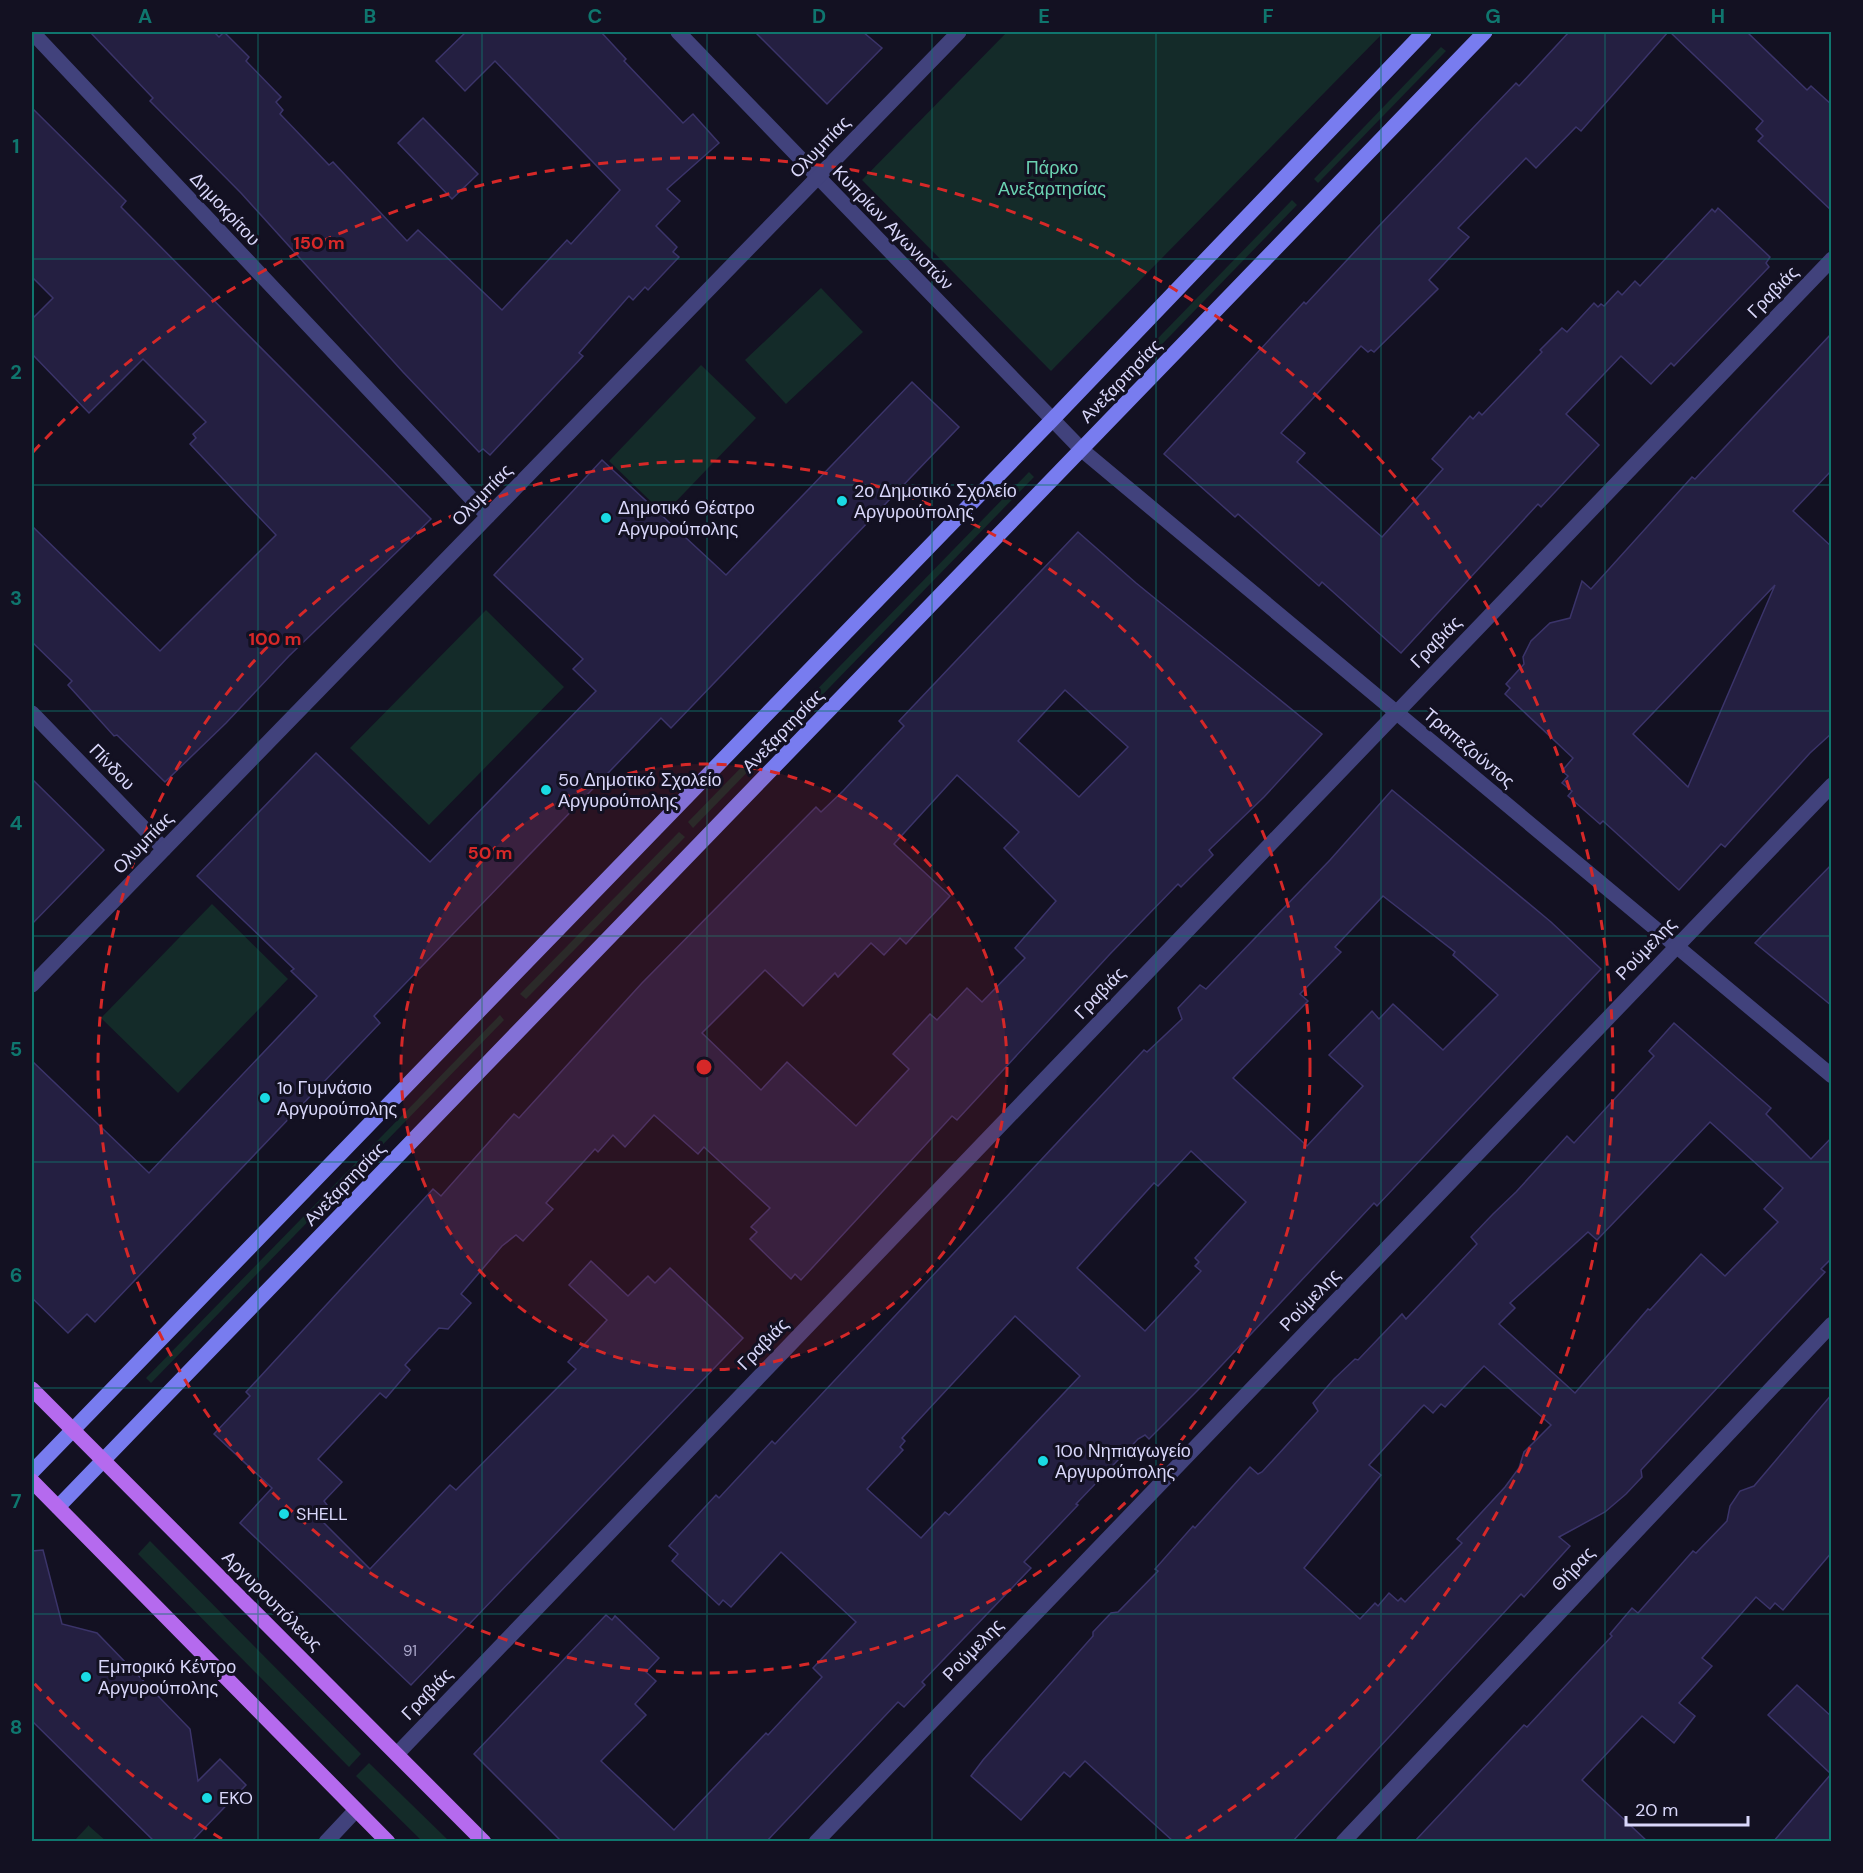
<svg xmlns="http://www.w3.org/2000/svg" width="1863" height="1873" font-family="'DM Sans',sans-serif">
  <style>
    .green { fill: #142b29 }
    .building { fill: #241f41; stroke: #3b346a; stroke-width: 1.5; fill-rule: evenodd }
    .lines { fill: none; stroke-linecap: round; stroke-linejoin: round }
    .street { stroke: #41427c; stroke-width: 15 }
    .secondary { stroke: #787cef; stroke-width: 15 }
    .primary { stroke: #b56aee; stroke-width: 15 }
    .grid { fill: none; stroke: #0f766e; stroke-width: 1.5; stroke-opacity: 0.55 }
    .ring { fill: none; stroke: #d62828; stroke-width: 3; stroke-dasharray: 10 8 }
    .poi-dot { fill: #1adae3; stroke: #131122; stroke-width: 2 }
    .labels { text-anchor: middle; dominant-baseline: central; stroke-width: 6; stroke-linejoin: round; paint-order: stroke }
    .number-label { font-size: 15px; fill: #aca9cc }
    .street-label { font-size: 18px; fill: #d9d7fa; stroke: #131122 }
    .park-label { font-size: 18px; fill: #6bd2b2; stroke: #131122 }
    .poi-label { font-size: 18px; fill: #d9d7fa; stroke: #131122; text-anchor: start }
    .centre { fill: #d62828; stroke: #131122; stroke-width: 3 }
    .ring-label { font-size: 18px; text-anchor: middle; font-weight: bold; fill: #d62828; stroke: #131122; stroke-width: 6; stroke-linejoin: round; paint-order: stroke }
    .neatline { fill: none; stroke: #0f766e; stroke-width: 2 }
    .grid-label { font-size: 20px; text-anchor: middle; font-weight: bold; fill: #0f766e }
  </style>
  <rect width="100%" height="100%" fill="#131122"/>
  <g class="green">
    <path d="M1007,32h377l-333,339 -189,-191z"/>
    <path d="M1441,47l5,4 -128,132 -4,-4z"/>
    <path d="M1292,200l5,5 -192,198 -5,-5z"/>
    <path d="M821,288l42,44 -77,72 -41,-44z"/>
    <path d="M701,365l55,53 -92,96 -55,-53z"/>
    <path d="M1029,472l5,5 -341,351 -5,-6z"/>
    <path d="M486,610l78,77 -135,138 -79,-77z"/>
    <path d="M679,832l6,5 -159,162 -6,-5z"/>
    <path d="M212,904l76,75 -110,114 -77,-75z"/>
    <path d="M500,1015l4,5 -353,363 -5,-5z"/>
    <path d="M150,1541l211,213 -12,13 -211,-213z"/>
    <path d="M369,1763l80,78h-27l-66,-65z"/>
    <path d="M89,1825v1l17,15h-32z"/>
  </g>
  <g class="building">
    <path d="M90,32h124l5,5 5,-5 25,25 -3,4 35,36 -5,5 7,8 -3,4 49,51 4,-3 74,79 11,-11 84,80 65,-70 4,4 49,-54 -125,-129 -30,30 -29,-30 30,-29h135l25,27 -2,2 59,62 10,-9 26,29 -52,46 13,12 -24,25 21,21 -4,5 6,5 -31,33 -3,-3 -12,13 -4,-4 -50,57 4,3 -93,99 -7,-6 -4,3 -76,-80 -162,-179 -91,-92 3,-3z"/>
    <path d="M755,32h108l19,16 -55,56z"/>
    <path d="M1569,32h99l-87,99 -5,-4 -40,41 -10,-10 -68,70 11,9 -40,43 9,9 -64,63 -3,-2 -3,2 -7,-6 -80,87 24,20 -8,9 85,75 61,-68 -11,-10 38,-43 3,3 6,-7 3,3 60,-63 -2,-2 22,-22 5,4 27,-29 4,4 3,-3 3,2 14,-15 4,4 13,-14 5,5 72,-77 3,3 3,-4 52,49 -4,6 3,4 -95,99 -3,-3 -20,21 -30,-28 -55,58 33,31 -58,62 -3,-3 -137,149 -79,-71 -3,4 -81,-72 -3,3 -71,-63 140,-152 2,2 70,-75 140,-146 3,3z"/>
    <path d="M1670,32h77l60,58 4,-4 21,19v106l-74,-70 5,-5 -7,-7 7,-8z"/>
    <path d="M32,108l94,93 -5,6 310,312 -142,137 -63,67 -61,59 -48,-47 -3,1 -46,-51 4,-4 -40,-39v-116l128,125 116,-116 -86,-91 6,-6 -3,-4 13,-12 -63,-63 -54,54 -57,-59v-35l21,-21 -21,-21z"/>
    <path d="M423,118l55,56 -26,25 -54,-56z"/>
    <path d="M1832,333v137l-39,41 39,36v186l-22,20 -85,94 -4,-3 -42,46 -76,-69 -3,3 -32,-28 4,-5 -10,-8 6,-7 -6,-5 11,-13 -68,-64 5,-6 -4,-4 18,-20 -1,-7 8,-16 19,-18 20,-5 12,-37 9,8 101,-112 3,2zM1775,585l-87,202 -55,-53z"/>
    <path d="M912,382l47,45 -288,301 -10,-10 -287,298 6,7 -285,299 -8,-8 -19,19 -36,-35v-237l117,112 168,-177 -26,-25 3,-2 -97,-93 119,-123 114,109 166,-171 -23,-22 10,-10 -89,-84 108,-115 124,115z"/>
    <path d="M1078,532l58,51 186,151 -58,63 -55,53 4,5 -32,32 -3,-3 -68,70 -153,166 -5,-4 -151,164 -6,-6 -4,5 -41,-40 7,-7 -6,-5 19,-19 -66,-61 -6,7 -44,-39 -29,32 -12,-12 -15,17 -3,-3 -49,54 7,6 -30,32 -7,-6 -14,11 -41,48 10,9 -23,26 -9,-1 -34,37 5,5 -24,28 -6,-5 -62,66 24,23 -18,19 3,4 -10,11 53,53 80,-84 6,5 120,-121 -8,-7 39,-42 -38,-35 22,-24 37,35 20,-20 7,7 15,-15 73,70 -332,347 -171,-162 32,-35 -58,-54 36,-38 -4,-4 187,-203 8,7 73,-82 5,4 123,-135 174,-176 5,5 22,-21 61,-65 -5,-5zM1065,690l63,57 -49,50 -61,-56zM957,775l62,57 -15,16 52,53 -41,47 10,10 -43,44 -15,-14 -30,32 -7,-6 -37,40 16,15 -53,57 -69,-64 -26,28 -59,-57 63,-63 38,36 32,-33 3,4 33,-34 13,12 16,-17 6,6 44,-48 -56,-52z"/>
    <path d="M32,779l72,71 -72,74z"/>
    <path d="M1392,790l159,132 50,47 -224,237 -3,-3 -168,179 -57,57 -4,-4 -7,4 -62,65 2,1 -54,57 7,6 -109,114 3,3 -21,22 -6,-5 -132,140h-204l-88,-88 132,-139 6,5 3,-4 44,42 -13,14 10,9 -21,23 11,11 -45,46 73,69 92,-97 2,2 54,-58 -9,-9 43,-46 -75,-70 -50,55 -8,-7 -4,5 -47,-44 6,-7 -9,-8 47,-51 3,3 53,-57 3,3 369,-394 3,2 35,-33 -4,-11 22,-23 6,4 124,-129zM1383,896l72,56 -2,3 45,40 -55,55 -50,-46 -14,15 -7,-8 -43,44 34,31 -56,60 -74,-68 75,-77 -8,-7 41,-42 -6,-5zM1191,1151l55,51 -51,56 4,4 -4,4 6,5 -56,60 -68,-63 77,-85 4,3zM1015,1316l65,60 -131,139 -4,-3 -24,26 -54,-49 36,-39 -3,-3 5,-6 -3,-3z"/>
    <path d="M1832,864v142l-77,-63z"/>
    <path d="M1674,1023l97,85 -5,6 45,45 21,-22v121l-11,11 4,3 -184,198 1,7 -16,17 -21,18 -46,25 11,9 -46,51 -3,-3 -229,248h-118l-89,-81 -15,16 -6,-5 -43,48 -50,-44 12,-16 110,-124v-4l18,-19 7,-1 40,-41 -3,-2 38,-43 2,2 55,-61 8,7 4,-2 56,-61 -5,-8 21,-24 21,-20 3,1 44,-46 4,5 71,-75 -6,-7 22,-23 23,-22 51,-56 7,7 80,-87 -5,-5zM1710,1122l73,66 -19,21 14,13 -53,54 -24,-22 -51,56 -2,-1 -73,84 -76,-69 16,-16 -5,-5 78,-71 9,8zM1484,1366l67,59 -27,27 -5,16 -14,19 -48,52 5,4 -57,59 -4,-4 -3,3 -9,-8 -11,13 -3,-3 -15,16 -56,-51 77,-93 -12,-10 51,-56 4,-4 9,8 8,-9 4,3z"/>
    <path d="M1832,1394v158l-49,58 -8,-7 -5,6 -14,-12 -54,61 10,8 -33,37 16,13 -21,27 -32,-27 -60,64 66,62h-234l110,-117 3,2 85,-91 -2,-2 22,-26 6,5 55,-62 3,2 31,-32 3,-15 10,-15 14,-5z"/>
    <path d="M43,1550l19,74 35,9 93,96 8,52 22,-22 26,26 -55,57h-36l-123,-121v-170z"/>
    <path d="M1797,1685l35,32v125h-59l58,-68 -63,-59z"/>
  </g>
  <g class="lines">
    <g class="street">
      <path d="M32,32l456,484"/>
      <path d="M678,32l404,418 750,626"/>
      <path d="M32,713l132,136"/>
      <path d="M32,985l927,-953"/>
      <path d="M397,1754l1435,-1495"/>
      <path d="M326,1842l30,-32"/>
      <path d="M816,1842l1016,-1057"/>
      <path d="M1343,1842l489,-518"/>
    </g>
    <g class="secondary">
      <path d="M32,1472l1019,-1051 373,-389"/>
      <path d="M58,1507l1427,-1475"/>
    </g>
    <g class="primary">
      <path d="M32,1389l452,453"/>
      <path d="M32,1481l356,361"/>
    </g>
  </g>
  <path class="grid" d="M258,32v1810M482,32v1810M707,32v1810M932,32v1810M1156,32v1810M1381,32v1810M1605,32v1810M32,259h1800M32,485h1800M32,711h1800M32,936h1800M32,1162h1800M32,1388h1800M32,1614h1800"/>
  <circle cx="704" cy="1067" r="303" fill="#d62828" fill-opacity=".12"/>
  <g class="ring">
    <circle cx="704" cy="1067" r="303"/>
    <circle cx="704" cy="1067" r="606"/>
    <path d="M222 1839A910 910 0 0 1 33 1682M33 452A910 910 0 1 1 1186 1839"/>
  </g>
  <g class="poi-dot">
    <circle cx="842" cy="501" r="6"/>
    <circle cx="606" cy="518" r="6"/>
    <circle cx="546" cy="790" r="6"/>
    <circle cx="265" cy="1098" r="6"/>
    <circle cx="1043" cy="1461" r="6"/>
    <circle cx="284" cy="1514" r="6"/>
    <circle cx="86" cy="1677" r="6"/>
    <circle cx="207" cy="1798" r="6"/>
  </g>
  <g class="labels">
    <g class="number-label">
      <text x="410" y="1651">91</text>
    </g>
    <g class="street-label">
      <text transform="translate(820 147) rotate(-46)">Ολυμπίας</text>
      <text transform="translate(225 209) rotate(47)">Δημοκρίτου</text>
      <text transform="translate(893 228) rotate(46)">Κυπρίων Αγωνιστών</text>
      <text transform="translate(1773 292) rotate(-46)">Γραβιάς</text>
      <text transform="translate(1121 381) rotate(-46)">Ανεξαρτησίας</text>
      <text transform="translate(482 495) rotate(-46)">Ολυμπίας</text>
      <text transform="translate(1436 642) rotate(-46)">Γραβιάς</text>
      <text transform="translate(783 731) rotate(-46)">Ανεξαρτησίας</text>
      <text transform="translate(1469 748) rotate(40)">Τραπεζούντος</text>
      <text transform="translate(112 767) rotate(46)">Πίνδου</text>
      <text transform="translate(143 843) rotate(-46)">Ολυμπίας</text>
      <text transform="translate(1646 949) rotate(-46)">Ρούμελης</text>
      <text transform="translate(1100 993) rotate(-46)">Γραβιάς</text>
      <text transform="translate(345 1184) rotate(-46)">Ανεξαρτησίας</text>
      <text transform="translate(1310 1300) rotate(-46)">Ρούμελης</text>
      <text transform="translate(763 1344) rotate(-46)">Γραβιάς</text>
      <text transform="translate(1573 1569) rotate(-47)">Θήρας</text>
      <text transform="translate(272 1601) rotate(45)">Αργυρουπόλεως</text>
      <text transform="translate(973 1650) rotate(-46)">Ρούμελης</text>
      <text transform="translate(427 1694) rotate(-46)">Γραβιάς</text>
    </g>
    <g class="park-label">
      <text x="1052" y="168">Πάρκο<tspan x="1052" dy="21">Ανεξαρτησίας</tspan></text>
    </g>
    <g class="poi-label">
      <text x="854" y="491">2ο Δημοτικό Σχολείο<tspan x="854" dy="21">Αργυρούπολης</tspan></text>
      <text x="618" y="508">Δημοτικό Θέατρο<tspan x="618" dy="21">Αργυρούπολης</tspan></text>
      <text x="558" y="780">5ο Δημοτικό Σχολείο<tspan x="558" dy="21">Αργυρούπολης</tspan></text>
      <text x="277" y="1088">1ο Γυμνάσιο<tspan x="277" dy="21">Αργυρούπολης</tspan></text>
      <text x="1055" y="1451">10ο Νηπιαγωγείο<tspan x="1055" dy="21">Αργυρούπολης</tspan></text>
      <text x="296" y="1514">SHELL</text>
      <text x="98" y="1667">Εμπορικό Κέντρο<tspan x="98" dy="21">Αργυρούπολης</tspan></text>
      <text x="219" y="1798">EKO</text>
    </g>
  </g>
  <circle cx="704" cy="1067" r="9" class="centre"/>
  <g class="ring-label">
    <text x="319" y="249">150 m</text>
    <text x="275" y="645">100 m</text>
    <text x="490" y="859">50 m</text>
  </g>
  <rect width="1863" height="1873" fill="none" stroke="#131122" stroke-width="66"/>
  <path d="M1626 1816v9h122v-9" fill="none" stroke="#d9d7fa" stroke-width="3"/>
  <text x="1635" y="1816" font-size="18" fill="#d9d7fa" stroke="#131122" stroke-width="4.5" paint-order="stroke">20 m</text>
  <rect x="33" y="33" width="1797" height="1807" class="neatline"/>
  <g class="grid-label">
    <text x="145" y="23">A</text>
    <text x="370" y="23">B</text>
    <text x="595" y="23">C</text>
    <text x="819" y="23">D</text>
    <text x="1044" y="23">E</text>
    <text x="1268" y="23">F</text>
    <text x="1493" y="23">G</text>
    <text x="1718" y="23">H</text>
    <text x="16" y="153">1</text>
    <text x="16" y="379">2</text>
    <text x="16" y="605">3</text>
    <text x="16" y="830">4</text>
    <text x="16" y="1056">5</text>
    <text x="16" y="1282">6</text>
    <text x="16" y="1508">7</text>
    <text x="16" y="1734">8</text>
  </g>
</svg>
